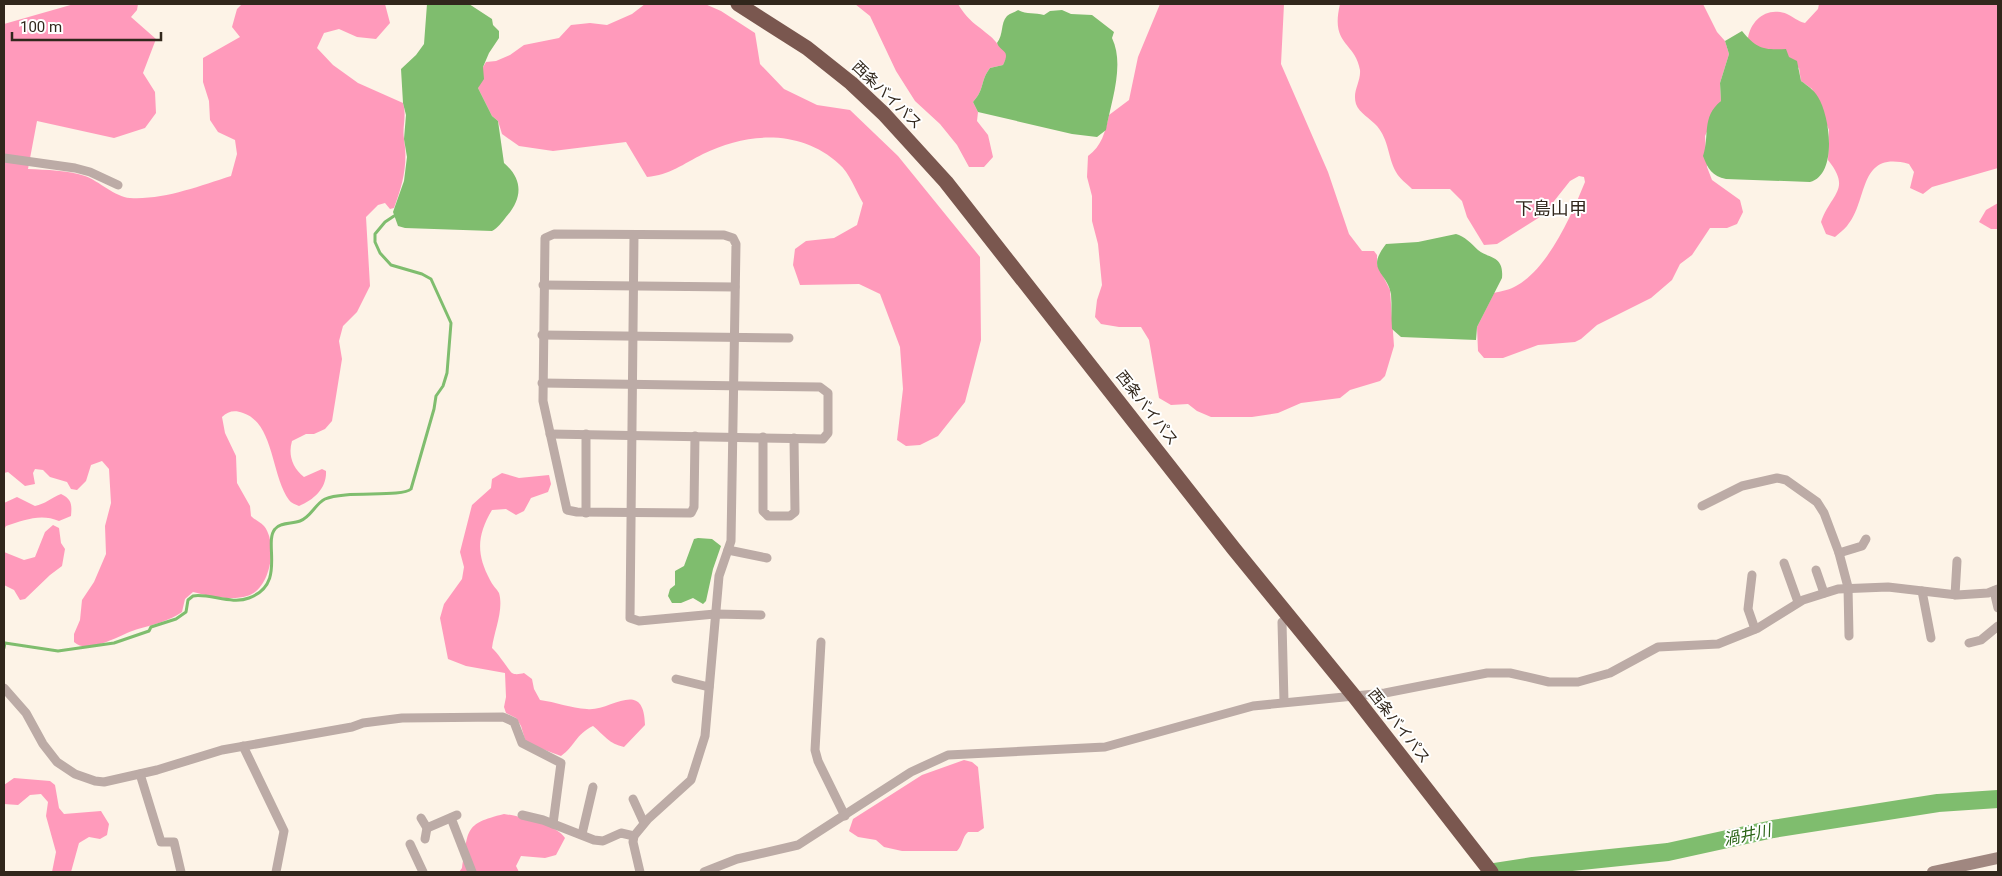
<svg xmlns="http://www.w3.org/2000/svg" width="2002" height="876" font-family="Roboto,'Noto Sans JP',sans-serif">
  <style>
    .forest { fill: #ff9abb }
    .water { fill: #7fbd6e }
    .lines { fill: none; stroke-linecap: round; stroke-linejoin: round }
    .stream { stroke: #7fbd6e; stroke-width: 3 }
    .river { stroke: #7fbd6e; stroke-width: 18 }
    .street { stroke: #bcaba6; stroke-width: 9 }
    .secondary { stroke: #a08780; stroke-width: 12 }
    .highway { stroke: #7a574f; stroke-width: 15 }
    .labels { text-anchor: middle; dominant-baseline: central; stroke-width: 4; stroke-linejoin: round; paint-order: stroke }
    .street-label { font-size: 15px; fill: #31271c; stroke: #fff }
    .water-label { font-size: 16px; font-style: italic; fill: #2a6416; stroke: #fff }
    .quarter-label { font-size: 18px; fill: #31271c; stroke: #fff }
  </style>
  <rect width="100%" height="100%" fill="#fdf3e7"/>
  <g class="forest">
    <path d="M74,4h64l-1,6 -6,7 25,22 -13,34 12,19 1,21 -11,15 -31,10 -77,-17 -9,48c19,1 39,1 57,7 14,5 30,21 45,22 34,2 69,-12 101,-22l6,-22 -2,-14 -17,-8 -8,-12 -1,-19 -6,-19v-24l37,-21 -8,-10 5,-18 5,-5h143l5,19 -14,16 -19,-2 -18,-8 -15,4 -7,15 16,17 25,18 45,20c4,13 -1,23 1,36 4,25 -1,45 -10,69l-4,1 -5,-6 -7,2 -12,12 4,69 -13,26 -14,14 -4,15 3,18 -10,62 -7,8 -11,5h-8l-14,7c-4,13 0,27 12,36l18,-8 4,2c1,17 -12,29 -27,35 -4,-2 -8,-3 -10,-6 -18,-25 -15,-77 -46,-87 -8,-3 -15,-2 -21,4l3,16 11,23 1,27 13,23 1,10c4,4 9,6 13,10 14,17 7,64 -17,70 -16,5 -38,0 -54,-4l-8,7 -3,13c-13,9 -30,13 -44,17 -16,4 -49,27 -64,13v-8l6,-14 2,-20 12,-18 12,-28 -1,-28 6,-23 -2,-34 -7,-8 -11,4 -5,16 -9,9 -6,-1 -4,-7 -17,-5 -7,-7 -8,-1 -2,4 2,11 -10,2 -17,-14 -4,1v-449z"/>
    <path d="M645,4h60l16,7 34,22 5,31 24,25 33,16 33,5 48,46 82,101 1,83 -16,62 -27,34 -18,9 -14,1 -9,-6 6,-51 -3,-42 -20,-53 -21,-10 -59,1 -7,-20 2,-16 11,-8 28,-3 23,-13 6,-22c-7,-12 -14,-31 -24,-39 -38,-35 -92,-32 -136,-10 -20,10 -33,21 -56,23l-21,-35 -73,9 -34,-5 -17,-12 -4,-13 -6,-5 -14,-28 5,-21 3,-5 10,-1 14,-6 14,-10 35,-7 12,-13 19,-2 17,2 25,-11z"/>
    <path d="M855,4h103c11,18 17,19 32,32 6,5 8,10 15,14l2,7 -4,8 -13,3c-10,13 -5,21 -17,34l5,10 -1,9 11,14 5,22 -9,10h-15l-12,-22 -17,-21 -25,-23 -19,-30 -26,-55z"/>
    <path d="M1160,4h124l-3,60 47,108 21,62 13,17h12l3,4v9l13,26 4,56 -9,30 -5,5 -30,9 -10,8 -39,5 -23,10 -26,4h-41l-14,-6 -9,-7 -17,1 -12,-7 -10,-58 -8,-13h-22l-18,-3 -6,-7 2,-17 5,-15 -4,-41 -6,-23v-25l-5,-19 1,-21c14,-10 17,-24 21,-41l20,-15 9,-43z"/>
    <path d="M1340,4h363l14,28 8,9 4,13 -9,29 1,18 -16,35 2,31 5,13 28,20 3,12 -6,12 -10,4h-17l-18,27 -12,9 -8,16 -21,18 -54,27 -16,14 -6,3 -37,3 -35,13h-19l-6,-7 -1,-24 17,-34c7,-2 16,-3 22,-7 32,-17 56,-72 69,-104l-1,-5 -5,-1 -9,5 -27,34 -46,29 -13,1 -17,-28 -5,-16 -12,-12h-38c-5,-5 -13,-11 -16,-17 -8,-14 -7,-32 -19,-46 -6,-7 -18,-13 -21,-22 -4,-13 5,-22 4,-34 -5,-29 -30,-24 -20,-66z"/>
    <path d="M1819,4h179v164l-66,19 -9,7 -13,-6 4,-16 -5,-8c-52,-14 -40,37 -62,62 -3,4 -8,7 -12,11l-9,-3 -5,-12c10,-29 31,-32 7,-62l1,-30 -17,-41 -11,-8 -2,-13 -47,-24 -4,-6c3,-18 19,-32 39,-24 7,3 10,7 18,9l13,-14z"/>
    <path d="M1998,203v26h-7l-12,-7 7,-12z"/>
    <path d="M502,473l17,5 30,-3 2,9 -3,8 -17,6 -7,13 -8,4 -10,-6 -14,1c-15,25 -16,44 -2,70 2,5 7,9 9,13 5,17 -5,38 -7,55 6,5 18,24 20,25 3,2 8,1 12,0l8,6 2,10 6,11c15,2 31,8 47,9 23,3 57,-32 58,16l-21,22c-15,-3 -20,-12 -31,-21 -17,8 -18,20 -32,30l-35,-13 -5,-17 -5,-8 -10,-5 -2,-6 2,-10 -1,-24 -39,-7 -18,-7 -8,-41 4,-14 18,-25 2,-12 -4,-15 12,-47 19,-17 1,-9z"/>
    <path d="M61,494c11,5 11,11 10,22l-12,5c-18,-8 -35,-1 -53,5l-2,4v-27l13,-6 18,9c10,-2 16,-8 26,-12z"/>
    <path d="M53,525l6,3 2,15 4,6 -3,17 -12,9 -25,24 -5,1 -6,-10 -10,-5v-33l20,8 11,-3 10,-25z"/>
    <path d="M964,760l8,2 6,5 6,61 -6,4h-10c-6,5 -5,13 -11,19h-55l-18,-4 -8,-7 -18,-3 -9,-6 4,-12 69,-44z"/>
    <path d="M14,778l36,3 5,4 4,23 5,6 37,-3 8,13 -2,11 -7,4 -11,-2 -10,6 -8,29h-19l4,-20 -10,-36 2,-14 -7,-8 -11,1 -12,10 -14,-1v-19z"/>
    <path d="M504,814c15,2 53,11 61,24l-9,17 -11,3 -24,-2 -5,10 3,6h-60l3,-4c7,-38 1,-44 42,-54z"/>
  </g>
  <g class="water">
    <path d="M427,4h42l23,15 1,6 6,6v7l-10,15 -6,14 1,12 -6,9 14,28 6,5 6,42c20,17 18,36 2,54 -4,5 -8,11 -14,14l-87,-3 -7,-2 -5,-14 11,-31 3,-24 -3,-18 2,-24 -3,-12 -2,-34 15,-14 8,-11z"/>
    <path d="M1018,10c9,5 17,2 26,5l6,-4 12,-1 9,4 21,1 22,17 -2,6c13,27 -1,64 -6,92l-9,7 -25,-3 -94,-22 -5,-10c12,-13 7,-21 17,-34l13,-3c8,-16 -2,-12 -6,-22 7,-9 3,-19 10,-27 3,-3 7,-3 11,-6z"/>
    <path d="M1742,31c15,18 21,19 44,18l3,8 8,4 4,20c7,5 13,9 17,16 12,19 20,77 -8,85l-84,-3c-14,-3 -18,-10 -23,-23 7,-20 -2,-39 18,-55l-1,-18 9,-29 -4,-13z"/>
    <path d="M1456,234c8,2 16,10 22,16 11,9 26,5 24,28l-25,49 -1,13 -75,-3 -9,-8c-1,-12 0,-23 -1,-35 -4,-23 -26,-23 -5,-50l32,-2z"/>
    <path d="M698,538l14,1 9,7 -8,23 -7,32 -3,3 -10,-6 -12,5h-9l-4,-7 2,-7 5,-4v-14l9,-5 10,-27z"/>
  </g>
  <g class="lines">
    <path class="stream" d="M4,648l1,-5 53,8 56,-8 35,-12 2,-4 25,-8 10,-7 2,-12 5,-4c16,-3 39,9 56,2 38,-14 14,-55 26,-69 5,-7 17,-5 25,-8 11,-4 15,-17 25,-22 20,-9 76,-1 86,-10l23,-80 2,-13 7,-10 4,-13 4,-50 -20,-44 -9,-5 -31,-9 -11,-12 -5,-11v-8l10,-12 9,-6"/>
    <path class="river" d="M1495,872l38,-6 135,-14 105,-23 165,-26 60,-4"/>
    <g class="street">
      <path d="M4,158l71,10 15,4 28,13"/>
      <path d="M634,235l-4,383 9,3 76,-7 46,1"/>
      <path d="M543,285l192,2"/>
      <path d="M542,335l247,3"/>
      <path d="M542,383l278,4 8,6v40l-5,6 -273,-5"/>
      <path d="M586,434v79"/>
      <path d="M763,437v74l5,5h22l5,-4 -1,-74"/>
      <path d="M1702,506l40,-20 35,-8 9,2 31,22 7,11 15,40 9,34 1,49"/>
      <path d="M728,550l39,8"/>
      <path d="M1839,553l23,-7 4,-7"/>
      <path d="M1784,563l14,39"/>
      <path d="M1816,570l8,23"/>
      <path d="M1752,575l-4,34 7,20"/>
      <path d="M1922,591l9,47"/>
      <path d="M1994,591l4,17"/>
      <path d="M1955,595l2,-34"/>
      <path d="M821,642l-6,108 3,11 27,55"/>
      <path d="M1969,643l12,-3 17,-14"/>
      <path d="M676,679l33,8"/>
      <path d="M4,688l22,25 17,31 14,18 18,12 20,7 9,1 53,-12 65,-20 130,-23 11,-4 39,-5 101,-1 11,5 8,21 39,20 -8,61"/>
      <path d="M1284,702l-2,-80 8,-6"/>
      <path d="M243,746l41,85 -8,41"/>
      <path d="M140,774l21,68h13l7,30"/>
      <path d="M633,799l11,24"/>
      <path d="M522,815l21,5 51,20 9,1 18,-8 13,3"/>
      <path d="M421,818l6,10 -2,11"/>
      <path d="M451,818l21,54"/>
      <path d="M427,828l30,-13"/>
      <path d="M582,834l11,-47"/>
      <path d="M410,844l13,28"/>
      <path d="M640,872l-7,-30 1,-6 14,-17 43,-39 14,-44 14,-160 12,-35 5,-297 -3,-6 -9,-3 -170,-1 -9,4 -2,163 24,109 10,2 114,1 3,-6 1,-71"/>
      <path d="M704,872l33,-13 61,-14 113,-73 37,-17 157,-8 148,-41 132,-13 102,-20h23l39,9h29l32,-9 48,-26 60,-3 40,-16 45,-28 35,-11 50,-2 69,8 31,-2 10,-4"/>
    </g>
    <path class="secondary" d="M1933,872l65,-14"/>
    <path class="highway" d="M738,4l69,44 44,35 33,31 62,68 288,367 120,147 137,176"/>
  </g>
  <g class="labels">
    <g class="street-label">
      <text transform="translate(887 95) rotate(44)">西条バイパス</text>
      <text transform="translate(1147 408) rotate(52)">西条バイパス</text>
      <text transform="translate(1399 726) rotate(52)">西条バイパス</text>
    </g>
    <g class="water-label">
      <text transform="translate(1747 835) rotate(-12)">渦井川</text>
    </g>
    <g class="quarter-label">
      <text x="1551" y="208">下島山甲</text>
    </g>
  </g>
  <rect width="2002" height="876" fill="none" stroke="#31271c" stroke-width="10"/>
  <path d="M12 32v8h149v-8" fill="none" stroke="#31271c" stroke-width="2.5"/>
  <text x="20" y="32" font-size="15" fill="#31271c" stroke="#ffffff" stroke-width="4" paint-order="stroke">100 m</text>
</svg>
